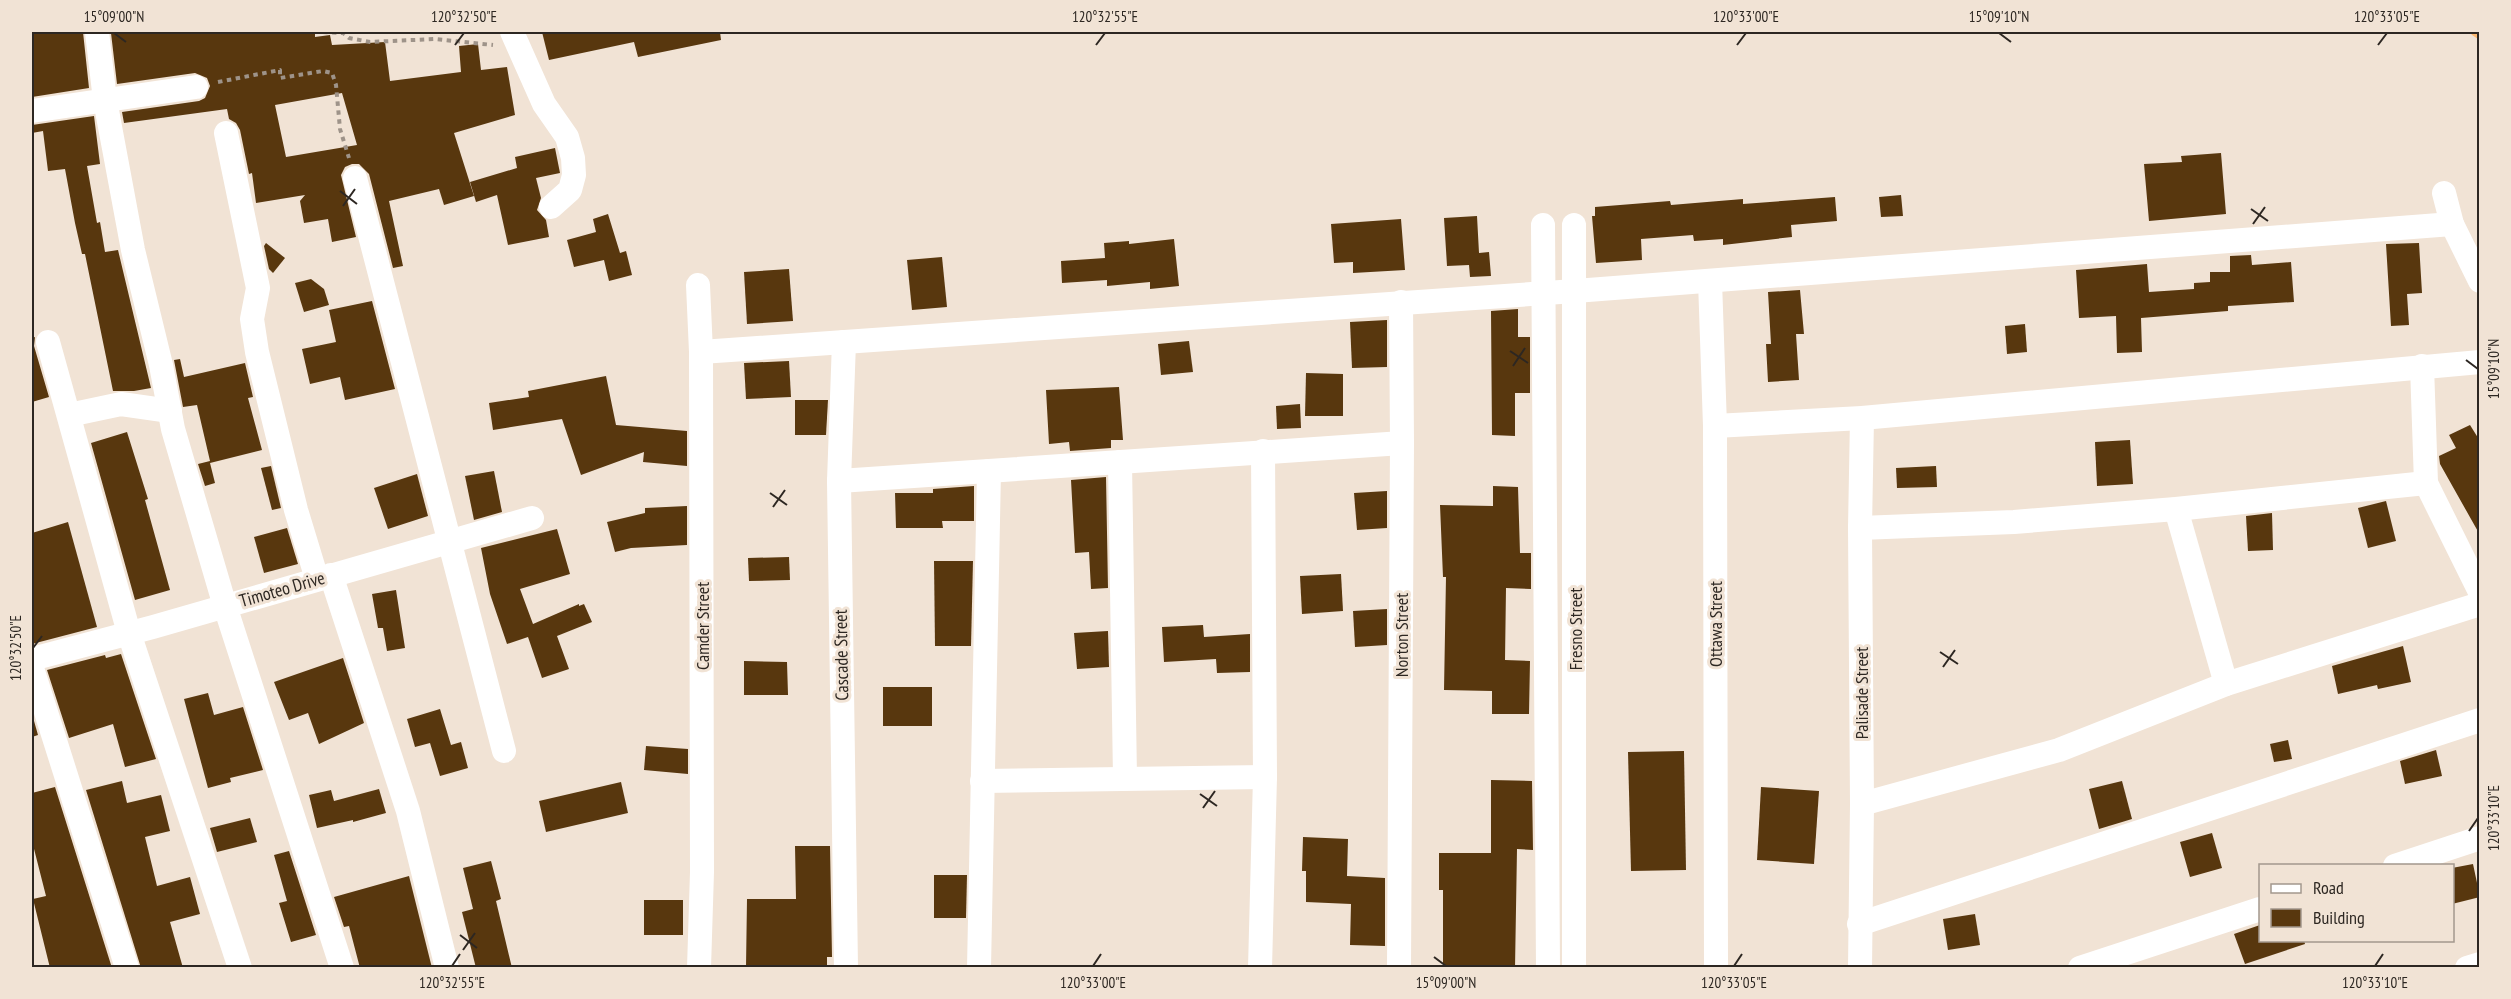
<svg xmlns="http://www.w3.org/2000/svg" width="2511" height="999" font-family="'PT Sans Narrow',sans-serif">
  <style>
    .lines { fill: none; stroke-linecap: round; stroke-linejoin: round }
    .stream { stroke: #fcb870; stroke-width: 7 }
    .building { fill: #58370e; fill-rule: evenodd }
    .path { stroke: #9e9389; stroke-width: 4; stroke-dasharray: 4.5 4.5; stroke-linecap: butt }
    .street { stroke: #fff; stroke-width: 24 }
    .ticks { fill: none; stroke: #2d2722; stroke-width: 2 }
    .labels { text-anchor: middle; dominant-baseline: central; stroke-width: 6; stroke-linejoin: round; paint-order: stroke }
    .street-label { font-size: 18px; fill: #2d2722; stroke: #f1e3d5 }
    .neatline { fill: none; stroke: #2d2722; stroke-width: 2 }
    .ticks-label { font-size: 15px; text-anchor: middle; fill: #2d2722 }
  </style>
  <rect width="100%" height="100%" fill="#f1e3d5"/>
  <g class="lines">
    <path class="stream" d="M2474,32l6,4"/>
  </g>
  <g class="building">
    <path d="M32,32h51l6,56 -57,9v-30l2,-1z"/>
    <path d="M120,32h195v5l15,-2 2,10 53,-3 5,39 71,-9 -2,-26 19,-2 3,26 26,-3 8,48 -61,18 20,63 -30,9 -5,-16 -50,12 14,65 -10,2 -24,-94 -10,-10h-7l-7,3 -4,8 15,62 -24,5 -4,-23 -24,4 -4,-22 5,-6 -49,8 -4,-30 -3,1 -9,-44 -4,-7 -7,-4 -2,-10 -103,14 -2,-11 77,-11 6,-3 5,-12 -3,-8 -12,-5 -78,11 -6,-51zM342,93l15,52 -71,12 -11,-52z"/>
    <path d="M542,32h178l1,8 -83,17 -4,-15 -85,18z"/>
    <path d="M94,116l6,48 -13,2 10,57 3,-1 5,30 13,-2 33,138 -17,3h-21l-28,-137h-3l-7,-31 -10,-54 -17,2 -5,-40 -11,2v-8z"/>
    <path d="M555,148l5,25 -24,5 5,20 -4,12 9,10 3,17 -41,8 -11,-50 -21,7 -6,-20 47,-14 -2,-11z"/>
    <path d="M2221,153l5,61 -77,7 -5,-57 38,-2 -1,-6z"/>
    <path d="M1901,195l2,21 -22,1 -2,-20z"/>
    <path d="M1835,197l2,24 -46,4 1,12 -69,8v-6l-29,2 -1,-6 -52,4 1,21 -46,3 -4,-47h3v-9l75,-6 1,4 72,-6v5z"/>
    <path d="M608,214l12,39 6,-2 6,24 -23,6 -5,-21 -30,7 -7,-27 29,-8 -3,-13z"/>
    <path d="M1477,216l2,37 10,-1 2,24 -21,1 -1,-12 -22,1 -3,-48z"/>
    <path d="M1401,219l4,51 -52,3v-11l-19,1 -3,-39z"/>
    <path d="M1174,239l5,47 -29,3v-7l-43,4v-6l-45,3 -1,-22 44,-3 -1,-15 25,-2v3z"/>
    <path d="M266,243l19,15 -12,15 -4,-4 -5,-23z"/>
    <path d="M2419,243l3,50 -15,1 2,31 -18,1 -5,-82z"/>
    <path d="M2251,255l1,10 39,-3 3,40 -66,4v5l-87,7 1,34 -25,1 -1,-37 -37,2 -3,-48 71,-6 2,28 45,-3v-6l16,-1v-10h20v-16z"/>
    <path d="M942,257l5,50 -35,3 -5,-50z"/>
    <path d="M789,269l4,52 -46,3 -3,-52z"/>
    <path d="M311,279l13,10 5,16 -25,7 -9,-29z"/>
    <path d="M1800,290l4,44h-8l3,46 -31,2 -2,-38h5l-3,-52z"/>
    <path d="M372,301l23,88 -50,11 -5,-23 -30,7 -8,-35 34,-7 -7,-32z"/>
    <path d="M1518,309v28h12v56h-15v43l-23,-1 -1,-124z"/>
    <path d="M1387,320v47l-35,1 -2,-46z"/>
    <path d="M2025,324l2,28 -20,2 -2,-28z"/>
    <path d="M35,337l-1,9 15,51 -17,5v-64z"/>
    <path d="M1189,341l4,31 -32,3 -3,-31z"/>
    <path d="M180,359l4,18 61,-14 8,34 -5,1 14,52 -52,13 5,20 -10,3 -7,-22 12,-3 -13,-56 -14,2 -9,-47z"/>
    <path d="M789,361l2,36 -45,2 -2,-36z"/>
    <path d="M1306,373l37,1v42h-38z"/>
    <path d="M606,376l10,49 71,6v35l-44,-4 1,-10 -63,23 -19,-56 -69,11 -4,-27 40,-6 -1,-6z"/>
    <path d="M1119,387l4,53h-12v8l-41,3 -1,-9 -20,2 -3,-54z"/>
    <path d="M795,400h33l-2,35h-31z"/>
    <path d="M1300,404l1,24 -24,1 -1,-23z"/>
    <path d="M2470,425l10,16v94l-40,-71 -1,-8 17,-8 -7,-13z"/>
    <path d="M127,432l21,67 -3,1 25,90 -35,10 -44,-157z"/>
    <path d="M2130,440l3,44 -36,2 -2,-44z"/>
    <path d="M271,466l10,42 -9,2 -11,-42z"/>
    <path d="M1936,466l1,21 -40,1 -1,-20z"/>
    <path d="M494,471l8,41 -28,8 -9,-44z"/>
    <path d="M417,474l11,42 -40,13 -14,-41z"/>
    <path d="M1106,477l2,111 -17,1 -2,-37 -14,1 -4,-73z"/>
    <path d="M974,486v35h-32l1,7h-47l-1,-35h38v-4z"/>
    <path d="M1493,486l25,1 2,66h11v36l-25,-1 -1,72 25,1 -1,53h-37v-23l-48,-1 2,-113h-3l-3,-72 53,1z"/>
    <path d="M1387,491v37l-30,2 -3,-37z"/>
    <path d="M2386,501l10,40 -28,7 -10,-40z"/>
    <path d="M687,506v39l-56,3 -16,4 -8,-30 38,-9v-5z"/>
    <path d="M2272,513l1,37 -25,1 -2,-35z"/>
    <path d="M68,522l29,105 -65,17v-111z"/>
    <path d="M287,528l11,36 -34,9 -10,-36z"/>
    <path d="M557,529l13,45 -50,15 13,35 46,-20v2l5,-2 8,18 -35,14 12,33 -27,9 -14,-41 -21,7 -17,-50 -9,-46z"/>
    <path d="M789,557l1,23 -41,1 -1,-23z"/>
    <path d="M934,561h39l-2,85h-36z"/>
    <path d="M1341,574l2,37 -41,3 -2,-38z"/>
    <path d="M396,590l9,58 -18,3 -4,-23h-5l-6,-34z"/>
    <path d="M1387,609v36l-32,2 -2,-36z"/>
    <path d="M1203,625l1,12 46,-3v38l-33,1 -1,-14 -52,3 -2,-35z"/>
    <path d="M1108,631l1,36 -32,2 -3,-36z"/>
    <path d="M2403,646l8,36 -33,7 -1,-4 -39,9 -6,-28z"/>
    <path d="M121,654l35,105 -31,8 -12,-43 -44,14 -22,-68 58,-15 1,3z"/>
    <path d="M343,658l21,65 -45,21 -11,-31 -19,7 -15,-38z"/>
    <path d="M744,661l43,1 1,33h-44z"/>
    <rect x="883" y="687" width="49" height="39"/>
    <path d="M208,693l6,22 29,-8 20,63 -33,8 1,4 -23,6 -24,-89z"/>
    <path d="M440,709l11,36 10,-3 7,26 -28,8 -10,-33 -15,4 -8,-28z"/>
    <path d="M32,714l6,21 -6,2z"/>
    <path d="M2288,740l4,19 -18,3 -4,-18z"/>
    <path d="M646,746l42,3v25l-44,-4z"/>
    <path d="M2436,750l6,26 -37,8 -5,-23z"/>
    <path d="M1684,751l2,119 -55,1 -3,-119z"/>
    <path d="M1491,780l41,1 1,69 -16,-1 -2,119 -72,-1v-77h-4v-37h52z"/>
    <path d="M122,781l5,22 34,-8 9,36 -25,6 12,49 33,-9 10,37 -30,8 13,46h-42l-55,-178z"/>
    <path d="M2122,781l10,38 -33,10 -10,-40z"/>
    <path d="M621,782l7,31 -82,19 -7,-31z"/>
    <path d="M55,787l57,181h-62l-17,-69 13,-3 -14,-55v-48z"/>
    <path d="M1761,787l58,4 -5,73 -57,-4z"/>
    <path d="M379,789l7,24 -33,9v-2l-36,8 -8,-33 22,-5 3,11z"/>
    <path d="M250,818l7,24 -40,10 -7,-24z"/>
    <path d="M2212,833l10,35 -32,9 -10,-35z"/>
    <path d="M1303,837l45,2 -1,37 38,2v68l-35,-1 1,-41 -45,-2v-31h-4z"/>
    <path d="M795,846h35l2,111h-5v10h-81l1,-68h49z"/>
    <path d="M289,851l27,84 -25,7 -12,-39 8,-2 -13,-46z"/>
    <path d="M491,861l10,38 -5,2 16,67h-36l-14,-56 11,-3 -10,-41z"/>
    <path d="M2473,864l7,33 -28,7v-36z"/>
    <path d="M934,875h33l-1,43h-32z"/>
    <path d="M409,876l23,92h-72l-11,-42 -5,1 -10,-30z"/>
    <rect x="644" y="900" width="39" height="35"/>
    <path d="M1975,914l5,31 -32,5 -5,-31z"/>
    <path d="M2260,925v15h44l1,4 -60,20 -11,-30z"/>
  </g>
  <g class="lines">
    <g class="path">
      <path d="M323,32l20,1 6,5 21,4 65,-3 58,6"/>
      <path d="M218,82l62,-12v8l43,-7 9,2 4,12 4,44 9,29"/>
    </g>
    <g class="street">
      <path d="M97,32l8,68 28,150 28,115 12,64 52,177 117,362"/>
      <path d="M512,32l32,72 23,33 6,21 1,17 -4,15 -19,17"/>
      <path d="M32,111l164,-24"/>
      <path d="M226,133l32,155 -6,31 5,33 39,158 21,69"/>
      <path d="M355,178l149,573"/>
      <path d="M2444,193l8,31 28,57"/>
      <path d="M1543,225l5,743"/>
      <path d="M1574,225v743"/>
      <path d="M1710,281l5,145 1,542"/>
      <path d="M698,285l3,67 1,520 -3,96"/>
      <path d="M48,342l81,291 111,335"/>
      <path d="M844,342l-5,139 7,487"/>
      <path d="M701,352l874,-61 877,-67"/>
      <path d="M2422,366l4,117 54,109"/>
      <path d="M69,415l52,-11 49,7"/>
      <path d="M1715,426l147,-8 618,-56"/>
      <path d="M1120,462l5,316"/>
      <path d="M839,481l563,-38"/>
      <path d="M2176,509l50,175"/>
      <path d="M1860,528l154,-6 162,-13 250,-26"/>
      <path d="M331,575l77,236 39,157"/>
      <path d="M32,659l121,-32 379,-109"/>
      <path d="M32,668l95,300"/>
      <path d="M982,781l283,-4"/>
      <path d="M1862,804l197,-54 167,-66 254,-80"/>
      <path d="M2395,866l85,-28"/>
      <path d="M1859,924l621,-204"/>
      <path d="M979,968l10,-497"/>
      <path d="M1260,968l5,-191 -2,-326"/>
      <path d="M1399,968l3,-525 -1,-141"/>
      <path d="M1860,968l2,-164 -2,-276 2,-110"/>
      <path d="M2080,968l180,-59"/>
      <path d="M2467,968l13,-4"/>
    </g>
  </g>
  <path class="ticks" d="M114,33l12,9M1999,33l12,9M455,45l9,-12M1096,45l9,-12M1737,45l9,-12M2378,45l9,-12M340,191l17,13M343,206l12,-17M2251,209l17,12M2253,224l12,-17M1510,351l18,12M2466,360l12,9M1513,366l12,-18M770,493l17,12M773,507l12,-17M33,648l9,-12M1940,652l18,12M1943,667l12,-17M1200,794l17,12M1203,808l12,-17M2469,831l9,-13M460,935l17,13M463,950l12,-17M1434,957l12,9M452,966l8,-12M1093,966l8,-12M1734,966l8,-12M2375,966l8,-12"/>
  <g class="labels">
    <g class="street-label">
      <text transform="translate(282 589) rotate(-16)">Timoteo Drive</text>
      <text transform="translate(1715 624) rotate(-90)">Ottawa Street</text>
      <text transform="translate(702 626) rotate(-90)">Camder Street</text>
      <text transform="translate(1575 629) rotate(-90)">Fresno Street</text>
      <text transform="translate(1401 635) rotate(-90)">Norton Street</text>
      <text transform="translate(841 655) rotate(-91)">Cascade Street</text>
      <text transform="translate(1861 693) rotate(-90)">Palisade Street</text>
    </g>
  </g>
  <rect width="2511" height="999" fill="none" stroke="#f1e3d5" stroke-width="66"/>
  <rect x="2259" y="864" width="195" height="78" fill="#f1e3d5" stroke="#a3988d" stroke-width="1.5"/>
  <rect x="2271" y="884" width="30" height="9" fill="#ffffff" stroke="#a3988d" stroke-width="1.5"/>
  <text x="2313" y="894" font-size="18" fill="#2d2722">Road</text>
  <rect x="2271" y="909" width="30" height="18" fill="#58370e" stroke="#a3988d" stroke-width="1.5"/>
  <text x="2313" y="924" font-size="18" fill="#2d2722">Building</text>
  <rect x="33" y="33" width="2445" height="933" class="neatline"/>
  <g class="ticks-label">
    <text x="114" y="22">15°09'00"N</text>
    <text x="464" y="22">120°32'50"E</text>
    <text x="1105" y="22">120°32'55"E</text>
    <text x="1746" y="22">120°33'00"E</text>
    <text x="1999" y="22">15°09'10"N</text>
    <text x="2387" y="22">120°33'05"E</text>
    <text transform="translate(2494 369) rotate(-90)" y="5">15°09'10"N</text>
    <text transform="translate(16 648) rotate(-90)" y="5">120°32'50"E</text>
    <text transform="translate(2494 818) rotate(-90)" y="5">120°33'10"E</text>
    <text x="452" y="988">120°32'55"E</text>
    <text x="1093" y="988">120°33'00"E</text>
    <text x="1446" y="988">15°09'00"N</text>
    <text x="1734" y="988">120°33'05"E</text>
    <text x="2375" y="988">120°33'10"E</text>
  </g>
</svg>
